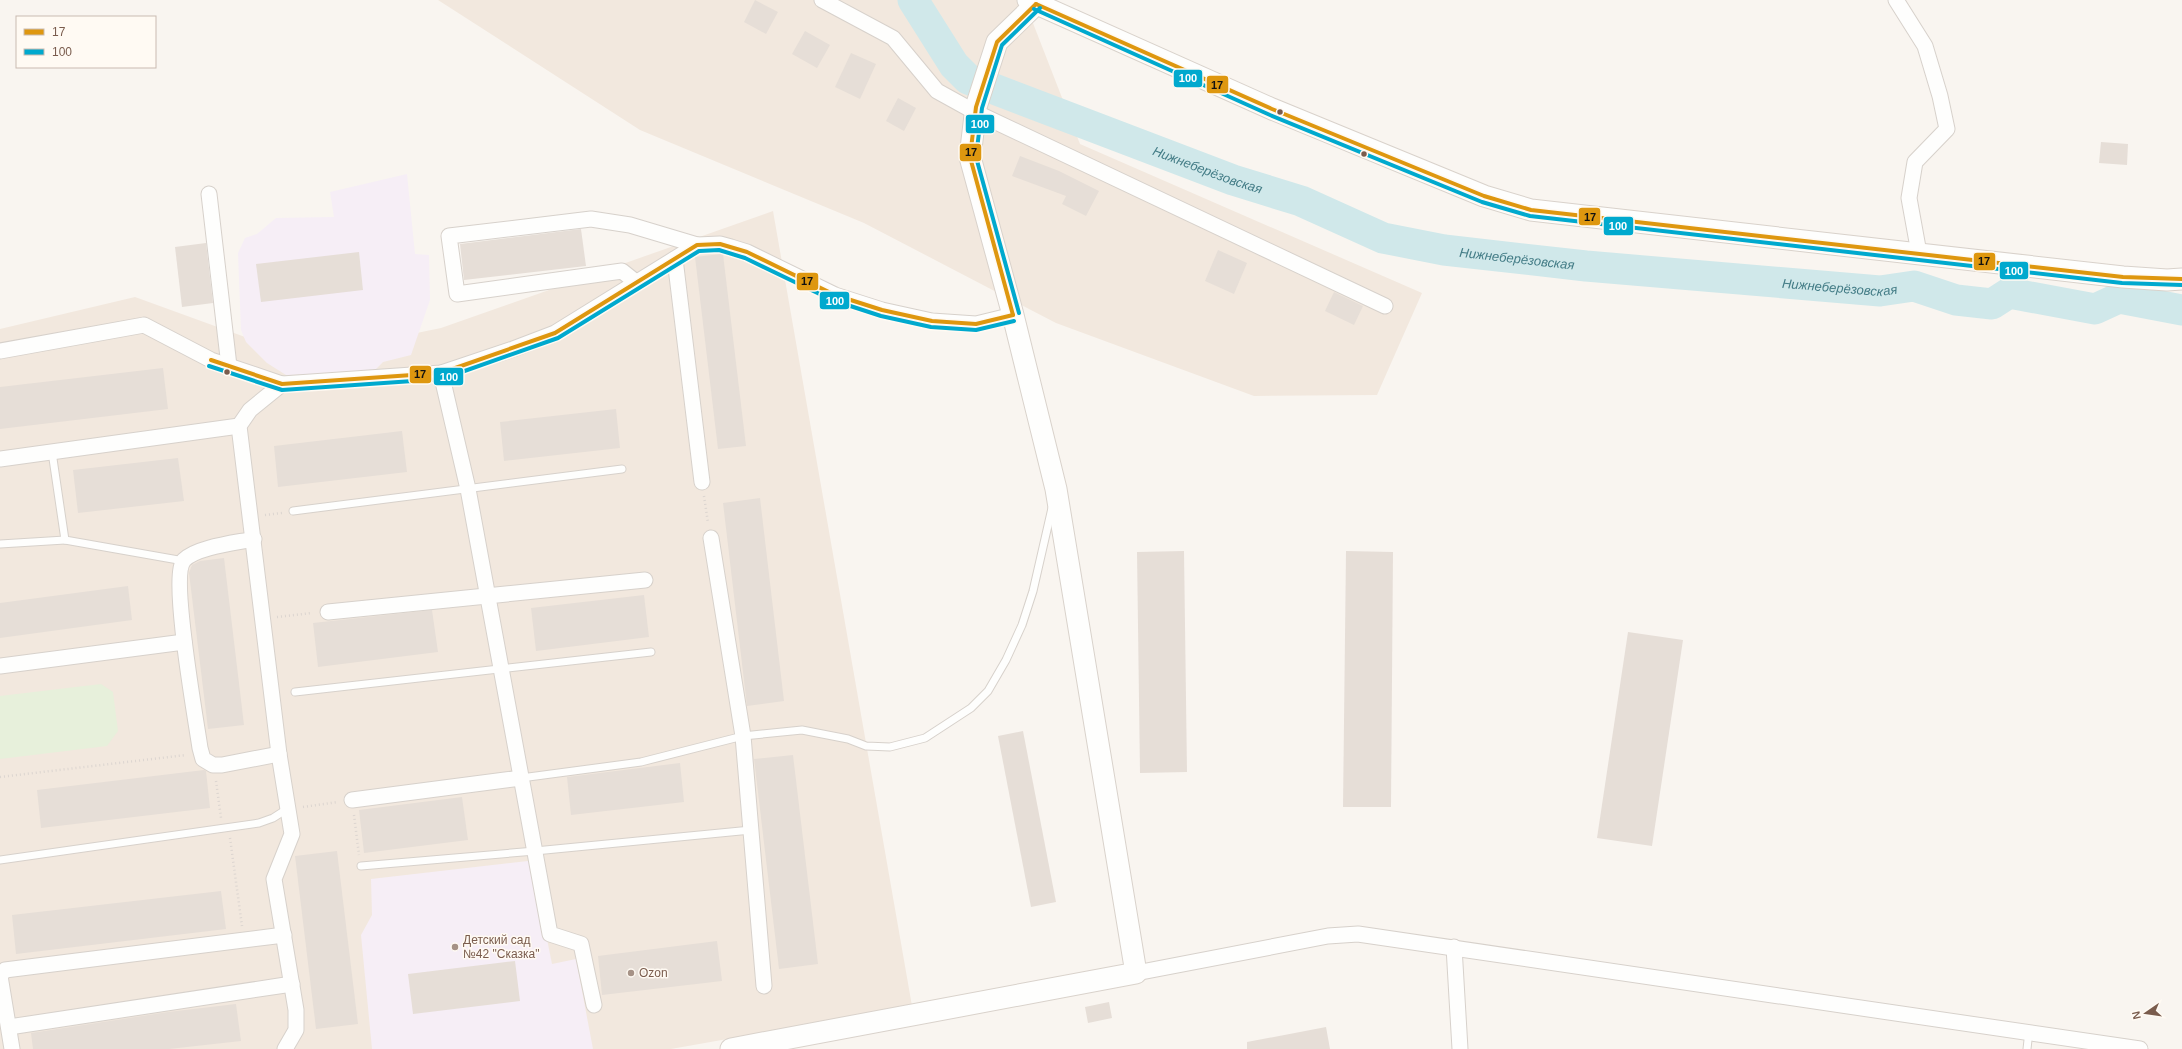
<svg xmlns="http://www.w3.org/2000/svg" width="2182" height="1049" font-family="Helvetica,sans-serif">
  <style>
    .residential { fill: #f2e8de }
    .education { fill: #f6eef6 }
    .green { fill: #e7f0db }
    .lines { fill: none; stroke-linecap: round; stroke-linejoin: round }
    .river { stroke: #d0e8ea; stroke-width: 31 }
    .building { fill: #e6ded7 }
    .lane-casing { stroke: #d7d1cb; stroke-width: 9 }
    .street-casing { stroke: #d7d1cb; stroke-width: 17 }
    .secondary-casing { stroke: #d9d2cb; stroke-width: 23 }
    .path { stroke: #dcd5d0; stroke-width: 2.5; stroke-dasharray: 1 3; stroke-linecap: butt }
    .lane { stroke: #fefefd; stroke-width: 7 }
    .street { stroke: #fefefd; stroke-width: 15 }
    .secondary { stroke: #fefefd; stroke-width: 21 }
    .bus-1-casing { stroke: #fffaf3; stroke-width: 7 }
    .bus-2-casing { stroke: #fffaf3; stroke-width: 7 }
    .bus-1 { stroke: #de970f; stroke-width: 4 }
    .bus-2 { stroke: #00a9ce; stroke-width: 4 }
    .bus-dot { fill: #7a5c4d; stroke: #fffaf3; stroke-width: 1.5 }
    .poi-dot { fill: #a69286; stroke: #fffaf3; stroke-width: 1.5 }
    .labels { text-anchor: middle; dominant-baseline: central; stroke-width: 3; stroke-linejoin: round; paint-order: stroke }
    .poi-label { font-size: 12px; fill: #7a5c4d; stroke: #fffaf3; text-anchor: start }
    .water-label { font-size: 13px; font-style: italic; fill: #437c86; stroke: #fffaf3 }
    .line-badge { stroke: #fffaf3; stroke-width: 1.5 }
    .badge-label { font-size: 11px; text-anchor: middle; font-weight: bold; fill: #fff }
    .pale-badge-label { font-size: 11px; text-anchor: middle; font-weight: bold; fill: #111 }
  </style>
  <rect width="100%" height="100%" fill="#f9f5f0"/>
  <g class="residential">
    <path d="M438,0h586l56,144 342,149 -45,102 -123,1 -198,-73 -192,-100 -224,-93z"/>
    <path d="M773,211l139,795 -241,43h-671v-720l135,-32 165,60 141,-29z"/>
  </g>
  <g class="education">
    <path d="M407,174l8,80 14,1 1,45 -19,55 -28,7 -11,11 -86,2 -19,-12 -21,-21 -5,-12 -3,-77 7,-15 12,-4 19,-16 58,-1 -4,-25z"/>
    <path d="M528,861l5,8 19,95 24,-5 17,90h-221l-11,-114 11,-20 -1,-36z"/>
  </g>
  <path class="green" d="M101,684l12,8 5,39 -11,15 -107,13v-63z"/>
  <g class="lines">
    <path class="river" id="s1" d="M913,0l41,65 14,14 265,101 68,21 82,37 61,12 142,16 294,25 34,-5 42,14 36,4 17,-11 86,16 24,-11 63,12"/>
  </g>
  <g class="building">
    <path d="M755,0l23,12 -12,22 -22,-12z"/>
    <path d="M805,31l25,14 -13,23 -25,-14z"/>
    <path d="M851,53l25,11 -16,35 -25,-12z"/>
    <path d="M898,98l18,10 -12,23 -18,-10z"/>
    <path d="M2101,142l27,2 -1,21 -28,-2z"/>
    <path d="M1020,156l39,15 40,20 -13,25 -24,-12 4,-8 -54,-20z"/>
    <path d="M581,229l5,37 -122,14 -4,-36z"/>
    <path d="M206,243l7,60 -31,4 -7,-60z"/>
    <path d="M1218,250l29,13 -13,31 -29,-13z"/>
    <path d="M359,252l4,38 -102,12 -5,-38z"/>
    <path d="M721,254h2l23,192 -28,3 -23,-192z"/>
    <path d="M1334,292l29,14 -9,19 -29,-14z"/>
    <path d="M163,368l5,41 -168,20v-42z"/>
    <path d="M616,409l4,39 -116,13 -4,-39z"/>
    <path d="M402,431l5,41 -129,15 -4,-41z"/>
    <path d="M178,458l6,43 -106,12 -5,-43z"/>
    <path d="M760,498l24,203 -37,5 -24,-203z"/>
    <path d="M1184,551l3,221 -47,1 -3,-221z"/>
    <path d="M1346,551l47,1 -2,255h-48z"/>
    <path d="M224,558l20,167 -36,4 -19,-156 3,-8 8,-4z"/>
    <path d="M128,586l4,34 -132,18v-35z"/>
    <path d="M644,595l5,42 -113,14 -5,-43z"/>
    <path d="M432,610l6,42 -120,15 -5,-44z"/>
    <path d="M1628,632l55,8 -31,206 -55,-8z"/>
    <path d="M1023,731l33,171 -25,5 -33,-171z"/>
    <path d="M793,755l25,209 -39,5 -25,-210z"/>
    <path d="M680,763l4,39 -113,13 -4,-38z"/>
    <path d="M204,770l2,1 4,37 -169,20 -4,-38z"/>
    <path d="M462,797l6,43 -104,13 -5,-43z"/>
    <path d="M337,851l21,173 -42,5 -21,-173z"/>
    <path d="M221,891l5,38 -210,25 -4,-39z"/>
    <path d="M717,941l5,40 -120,14 -4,-39z"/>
    <path d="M515,961l5,40 -107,13 -5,-40z"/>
    <path d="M1109,1002l3,16 -24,5 -3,-16z"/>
    <path d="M236,1004l5,37 -72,8h-136l-2,-16 137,-21z"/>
    <path d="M1326,1027l4,22h-83v-7z"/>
  </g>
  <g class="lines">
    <g class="lane-casing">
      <g id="lane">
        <path d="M52,452l13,88 119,21"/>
        <path d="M293,511l329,-42"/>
        <path d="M0,544l65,-4"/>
        <path d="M295,692l356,-40"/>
        <path d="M521,778l120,-16 102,-26 59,-6 46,9 18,7 24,1 35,-9 46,-30 17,-17 18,-31 16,-35 11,-34 19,-83"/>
        <path d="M0,860l259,-37 14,-5 14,-9"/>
        <path d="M361,866l174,-15 216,-21"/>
        <path d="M2027,1049l2,-18"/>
      </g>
    </g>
    <g class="street-casing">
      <g id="street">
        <path d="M822,0l71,38 44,53 38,21 410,194"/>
        <path d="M1896,0l29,46 15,50 7,33 -32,33 -6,36 10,55"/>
        <path d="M209,194l20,172"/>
        <path d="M675,259l27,223"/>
        <path d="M637,283l-15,-12 -165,23 -8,-58 142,-17 39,6 67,20"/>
        <path d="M0,351l144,-26 67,35 71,24 159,-11 72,-24 42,-16 142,-88 23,-1 11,3 16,5 88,43 47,15 50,11 44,3 37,-9"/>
        <path d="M441,373l27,116 82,445 31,10 13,61"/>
        <path d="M282,384l-32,26 -11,16 40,328 13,80 -18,45 22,131v20l-11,19"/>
        <path d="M0,459l239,-33"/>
        <path d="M711,538l32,198 21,250"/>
        <path d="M254,539c-19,4 -57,8 -70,21 -14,16 12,160 16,188l3,11 10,6h9l57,-11"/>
        <path d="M328,612l317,-32"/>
        <path d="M0,666l184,-24"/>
        <path d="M352,800l169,-22"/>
        <path d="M1454,947l6,102"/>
        <path d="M1136,973l192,-37 30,-2 782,115"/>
        <path d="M9,1027l283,-43"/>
        <path d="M12,1049l-12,-73 5,-6 279,-35"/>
      </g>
    </g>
    <g class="secondary-casing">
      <g id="secondary">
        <path d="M1028,0l244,109 212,87 47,14 592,67 44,3 15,-1"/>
        <path d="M731,1049l405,-76 -80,-484 -43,-174 -43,-158 6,-50 21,-65 39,-38"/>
      </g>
    </g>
    <g class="path">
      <path d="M704,496l4,27"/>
      <path d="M265,515l17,-2"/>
      <path d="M277,617l35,-4"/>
      <path d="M0,777l186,-22"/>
      <path d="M216,781l5,37"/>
      <path d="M303,807l35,-5"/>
      <path d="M354,815l5,40"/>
      <path d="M230,838l12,88"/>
    </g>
    <use href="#lane" class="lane"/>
    <use href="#street" class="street"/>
    <use href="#secondary" class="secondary"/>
    <g class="bus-1-casing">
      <g id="bus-1">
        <path d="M1036,4l236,105 212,87 47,14 592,67 59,2"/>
        <path d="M1013,315l-43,-158 6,-50 21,-65 39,-38"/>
        <path d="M211,360l71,24 159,-11 114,-40 142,-88 23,-1 27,8 88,43 47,15 50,11 44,3 37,-9"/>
      </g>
    </g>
    <g class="bus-2-casing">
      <g id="bus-2">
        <path d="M1034,9l236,106 212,87 48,14 592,67 60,2"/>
        <path d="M1019,313l-43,-156 6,-49 20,-63 38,-37"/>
        <path d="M209,366l73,24 160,-11 116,-41 141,-87 20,-1 26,8 87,42 49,16 50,11 45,3 38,-9"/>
      </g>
    </g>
    <use href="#bus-1" class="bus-1"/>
    <use href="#bus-2" class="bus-2"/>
  </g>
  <g class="bus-dot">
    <circle cx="1280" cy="112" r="3.5"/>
    <circle cx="1364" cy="154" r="3.5"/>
    <circle cx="227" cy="372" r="3.5"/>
  </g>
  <g class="poi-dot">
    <circle cx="455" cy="947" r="4"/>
    <circle cx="631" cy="973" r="4"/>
  </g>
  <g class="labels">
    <g class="poi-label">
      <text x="463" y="940">Детский сад<tspan x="463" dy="14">№42 "Сказка"</tspan></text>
      <text x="639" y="973">Ozon</text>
    </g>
    <g class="water-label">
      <text stroke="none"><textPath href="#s1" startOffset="353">Нижнеберёзовская</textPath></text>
      <text stroke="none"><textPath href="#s1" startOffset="677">Нижнеберёзовская</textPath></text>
      <text stroke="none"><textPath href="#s1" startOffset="1001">Нижнеберёзовская</textPath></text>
    </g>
  </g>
  <g class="line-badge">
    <rect x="1173" y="69" width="30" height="19" rx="4" fill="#00a9ce"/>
    <rect x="1206" y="75" width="23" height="19" rx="4" fill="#de970f"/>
    <rect x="965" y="114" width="30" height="20" rx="4" fill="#00a9ce"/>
    <rect x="959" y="143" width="23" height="19" rx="4" fill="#de970f"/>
    <rect x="1578" y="207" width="23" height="19" rx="4" fill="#de970f"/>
    <rect x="1603" y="216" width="31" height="20" rx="4" fill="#00a9ce"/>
    <rect x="1973" y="252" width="23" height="19" rx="4" fill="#de970f"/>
    <rect x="1999" y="261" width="30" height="19" rx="4" fill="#00a9ce"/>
    <rect x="796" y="272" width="23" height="19" rx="4" fill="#de970f"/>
    <rect x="819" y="291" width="31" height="19" rx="4" fill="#00a9ce"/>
    <rect x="409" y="365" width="23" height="19" rx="4" fill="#de970f"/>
    <rect x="433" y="367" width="31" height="19" rx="4" fill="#00a9ce"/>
  </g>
  <g class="badge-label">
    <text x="1188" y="82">100</text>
    <text x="980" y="128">100</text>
    <text x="1618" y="230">100</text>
    <text x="2014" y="275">100</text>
    <text x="835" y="305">100</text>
    <text x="449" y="381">100</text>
  </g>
  <g class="pale-badge-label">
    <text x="1217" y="89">17</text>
    <text x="971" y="156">17</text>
    <text x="1590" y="221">17</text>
    <text x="1984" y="265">17</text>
    <text x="807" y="285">17</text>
    <text x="420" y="378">17</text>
  </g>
  <rect x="16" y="16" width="140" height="52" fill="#fffaf3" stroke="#cabbb1"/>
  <rect x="24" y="29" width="20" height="6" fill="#de970f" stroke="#cabbb1"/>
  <text x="52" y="36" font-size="12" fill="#7a5c4d">17</text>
  <rect x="24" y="49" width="20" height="6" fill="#00a9ce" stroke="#cabbb1"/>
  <text x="52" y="56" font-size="12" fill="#7a5c4d">100</text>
  <g transform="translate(2146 1013) rotate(257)" stroke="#fffaf3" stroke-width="3" paint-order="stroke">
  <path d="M0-3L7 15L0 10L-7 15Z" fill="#7a5c4d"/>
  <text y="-6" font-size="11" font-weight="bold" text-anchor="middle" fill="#7a5c4d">N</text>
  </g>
</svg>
